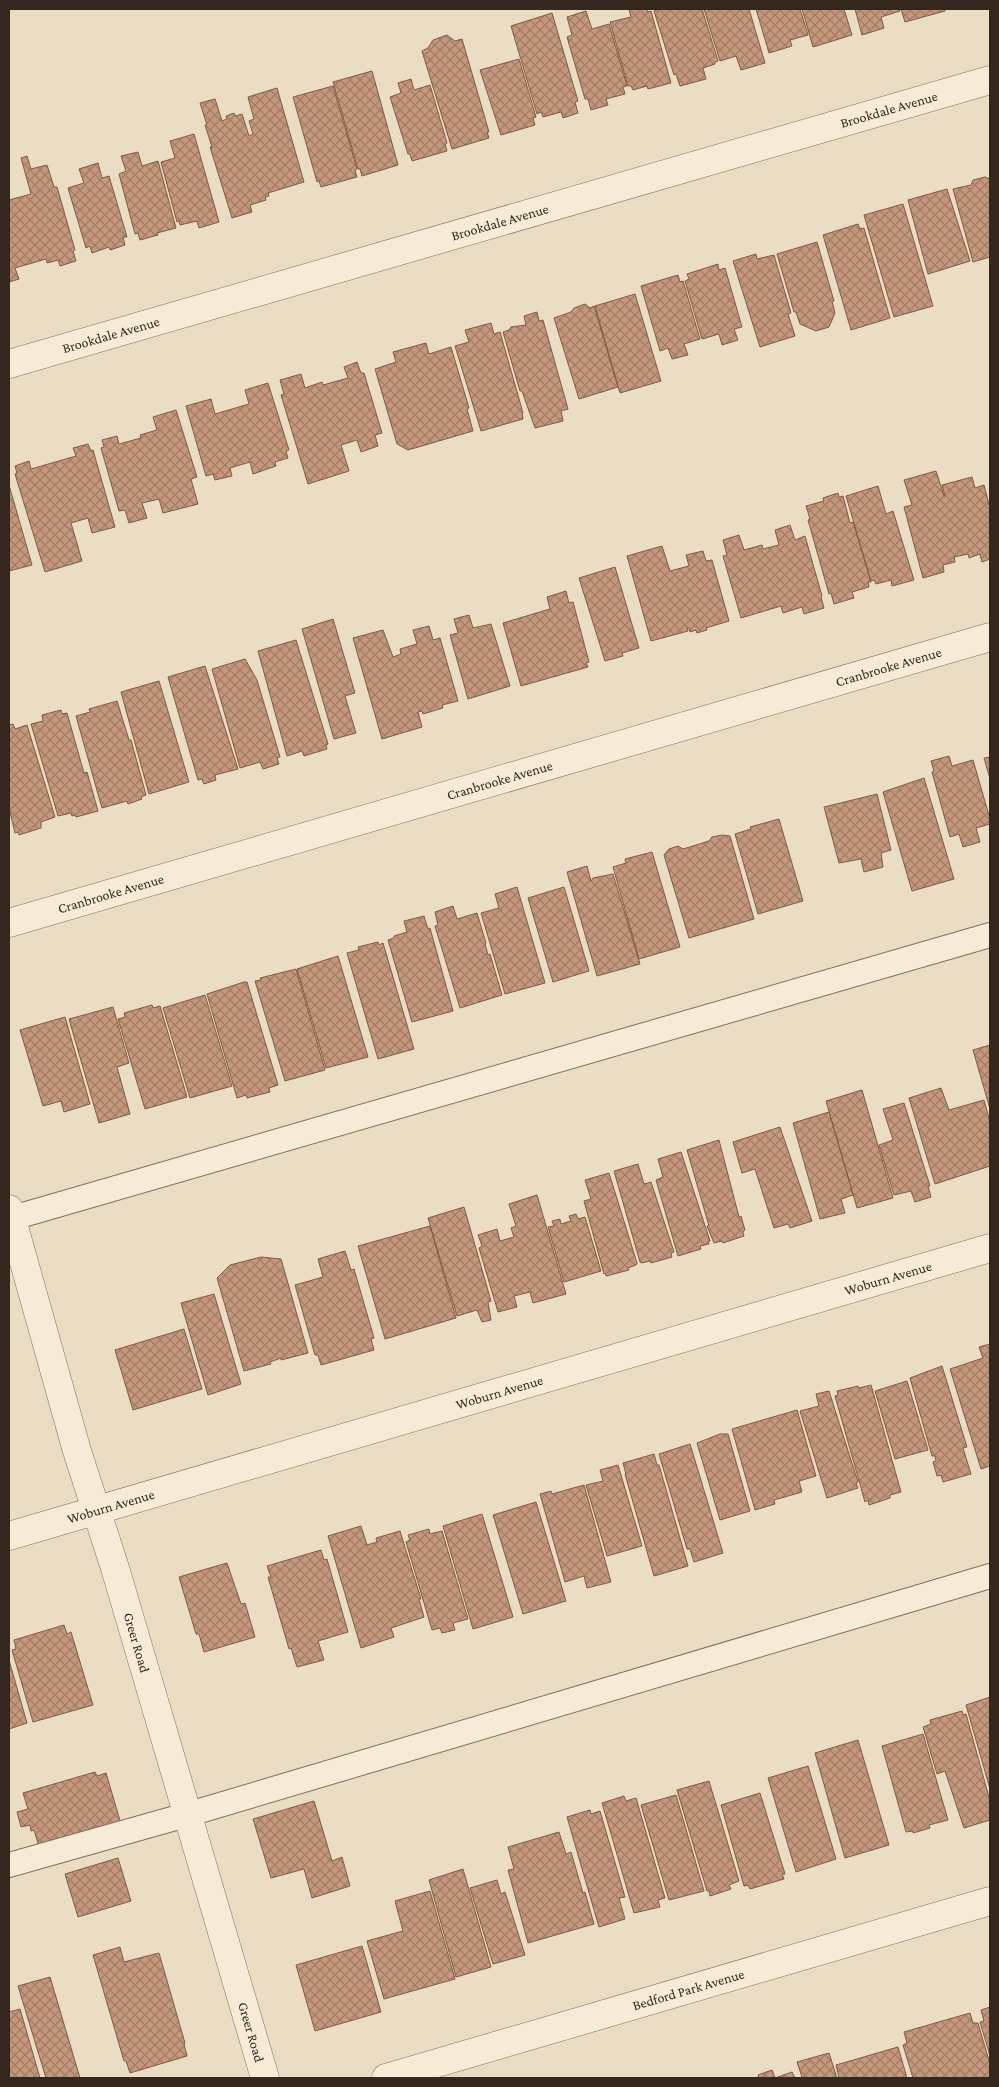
<svg xmlns="http://www.w3.org/2000/svg" width="999" height="2087" font-family="'Crimson Pro',serif">
  <style>
    .building { fill: url(#building-cross-hatch); stroke: #805a43 }
    .lines { fill: none; stroke-linecap: round; stroke-linejoin: round }
    .service-casing { stroke: #836f5b; stroke-width: 26 }
    .minor-casing { stroke: #836f5b; stroke-width: 29 }
    .service { stroke: #f6ebd6; stroke-width: 24 }
    .minor { stroke: #f6ebd6; stroke-width: 28 }
    .labels { text-anchor: middle; dominant-baseline: central; stroke-width: 5; stroke-linejoin: round; paint-order: stroke }
    .street-label { font-size: 14px; fill: #34281e; stroke: #f2e8d2 }
  </style>
  <defs>
    <pattern id="building-cross-hatch" width="8" height="8" patternUnits="userSpaceOnUse" patternTransform="scale(1.25)"><rect width="8" height="8" fill="#c5987c"/><path d="M0 0l8 8M0 8l8-8" fill="none" stroke="#a17c65"/></pattern>
  </defs>
  <rect width="100%" height="100%" fill="#eaddc3"/>
  <g class="building">
    <path d="M629,9h18l1,3 3,-1 20,72 -23,6 -1,-3 -14,4 -2,-4h-3l-18,-64 21,-5z"/>
    <path d="M660,9h42l16,52 -3,1v2l-12,4 3,11 -26,7 -4,-12 -2,1 -20,-64z"/>
    <path d="M704,9h45l16,54 -24,7 -5,-14 -16,5z"/>
    <path d="M756,9h44l8,26 -18,5 2,6 -23,7z"/>
    <path d="M802,9h42l8,26 -39,12z"/>
    <path d="M855,9h44l1,2 -19,6 3,11 -22,7z"/>
    <path d="M901,9h44v2l-40,11z"/>
    <path d="M586,11l6,18 17,-5 18,62 -4,1 2,7 -19,5 2,6 -17,5 -3,-11h-3l-18,-62 5,-2 -5,-18z"/>
    <path d="M552,13l26,88 -3,1 3,11 -15,5 -2,-6 -18,5 -2,-5 -4,2 -26,-88z"/>
    <path d="M447,35l8,6 7,-2 27,93h-2l2,6 -37,11 -30,-98 6,-3 5,-8z"/>
    <path d="M519,59l17,58 -3,1 2,7 -34,10 -21,-65z"/>
    <path d="M372,71l26,94 -36,11 -2,-7h-2l-25,-87z"/>
    <path d="M411,79l3,11 16,-5 17,58 -2,1 2,7 -35,10 -2,-7h-2l-18,-57 11,-4 -3,-10z"/>
    <path d="M333,86l24,83 -2,1 2,7 -36,10 -2,-6 -2,1 -24,-85z"/>
    <path d="M277,88l27,94 -36,11 1,3 -4,1 1,3 -16,5 2,7 -20,6 -22,-71h2l-7,-22h2l-7,-22 15,-4 7,22 5,-2 -1,-3 8,-3 1,3 7,-2 7,22 4,-2 -4,-13 5,-2 -6,-22z"/>
    <path d="M194,134l25,88 -20,6 -2,-7 -17,4 -1,-4 -2,1 -16,-60 14,-4 -5,-17z"/>
    <path d="M138,152l4,14 16,-5 18,67 -19,5 1,2 -18,5 -2,-7 -3,1 -16,-60 7,-3 -5,-15z"/>
    <path d="M27,156l4,13 16,-4 7,22h3l18,63 -2,1 3,10 -16,5 -2,-6 -11,3 -1,-4 -31,9 4,11 -10,3v-82l22,-6 -10,-36z"/>
    <path d="M98,163l4,15 7,-2 18,61h-4l2,8 -15,5 -1,-3 -17,6 -2,-7 -4,2 -18,-60 16,-5 -5,-14z"/>
    <path d="M985,177l5,2v78l-17,5 -20,-73 18,-4 2,-5z"/>
    <path d="M947,189l23,72 -42,13 -20,-74z"/>
    <path d="M903,204l30,102 -39,11 -30,-102z"/>
    <path d="M858,224l2,5 4,-1 26,90 -39,12 -28,-95z"/>
    <path d="M817,242l17,59h-2l3,12 -6,14 -13,4 -16,-7 -4,-12h-2l-17,-58z"/>
    <path d="M756,254l1,5 17,-4 17,58 -3,1 7,22 -35,11 -27,-86z"/>
    <path d="M718,264l1,6 6,-2 17,59 -8,2 4,11 -16,5 -3,-11 -17,5 -17,-58 4,-2 -2,-5z"/>
    <path d="M678,275l2,7 3,-1 17,58 -16,5 4,11 -16,4 -4,-11 -8,3 -19,-65z"/>
    <path d="M635,294l26,87 -41,12 -25,-87z"/>
    <path d="M585,304l5,4 4,-2 24,81 -39,12 -25,-81 17,-6 3,-4z"/>
    <path d="M537,312l2,9 4,-1 25,89 -7,2 2,10 -28,7 -13,-37h-2l-17,-59 6,-2 2,-3 15,-2 -2,-9z"/>
    <path d="M491,323l3,11 6,-2 23,81h-1l1,6 -42,12 -26,-85 14,-4 -4,-12z"/>
    <path d="M426,343l3,11 22,-7 18,61 -2,1 6,22 -65,19 -11,-6 -22,-75 21,-7 -3,-10z"/>
    <path d="M357,362l4,11h3l18,60 -7,2 3,11 -17,6 -4,-12 -16,5 8,26 -41,13 -27,-89 3,-1 -4,-14 21,-6 4,14 17,-6 1,3 25,-7 -4,-11z"/>
    <path d="M268,383l21,67 -3,1 2,7 -13,4 1,4 -23,8 -3,-12 -20,6 2,8 -17,4 -2,-6 -7,2 -20,-70 25,-7 4,15 34,-10 -4,-14z"/>
    <path d="M176,410l21,67 -6,2 7,25 -35,9 -4,-14 -17,4 5,15 -18,5 -4,-13 -6,1 -18,-63 3,-1 -2,-7 15,-4 2,8 22,-6 -1,-3 17,-5 -4,-13z"/>
    <path d="M88,444l3,7 2,-1 22,77 -23,6 -4,-15 -17,5 11,38 -37,11 -30,-98 2,-1 -2,-7 14,-5 2,8 45,-13 -3,-8z"/>
    <path d="M936,471l8,25h1l-3,-11 30,-8 3,11 9,-3 6,23v51l-8,3 -2,-8 -11,4 -1,-4 -14,3 1,5 -12,3 1,7 -21,6 -19,-71 8,-2 -8,-25z"/>
    <path d="M9,485l23,80 -23,6z"/>
    <path d="M878,486l8,28 7,-3 21,69 -22,6 -1,-6 -15,4 -2,-4 -3,1 -25,-85z"/>
    <path d="M838,493l1,4 4,-1 7,27 3,-1 18,60h-3l1,5 -17,5 2,6 -20,6 -3,-11 -2,1 -21,-74 2,-1 -4,-13 18,-5 -1,-3z"/>
    <path d="M790,525l5,15 10,-4 17,60 -1,1 3,11 -20,6 -2,-7 -19,6 -2,-7 -40,12 -18,-62 4,-1 -4,-15 16,-5 5,15 18,-5 1,4 16,-4 -4,-15z"/>
    <path d="M662,546l8,25 19,-5 -3,-11 17,-4 3,10 6,-1 17,61 -23,7 1,2 -10,3 -1,-3 -6,2 -1,-4h-2l1,3 -37,10 -24,-85z"/>
    <path d="M615,567l24,81 -17,5 1,3 -18,5 -26,-83z"/>
    <path d="M566,591l3,12 4,-1 16,60 -3,1 2,4 -67,19 -18,-63 47,-14 -3,-12z"/>
    <path d="M469,615l4,13 18,-4 19,62 -42,13 -18,-64 8,-2 -4,-14z"/>
    <path d="M333,619l22,74 -10,3 11,37 -22,6 -32,-110z"/>
    <path d="M429,626l4,14 7,-2 18,63 -16,4 1,3 -20,6 -1,-3 -4,1 4,15 -40,12 -29,-101 30,-8 10,27 8,-3 -1,-5 17,-5 -4,-14z"/>
    <path d="M296,640l32,104 -2,1 1,4 -23,7 -2,-5 -15,5 -29,-105z"/>
    <path d="M245,659l12,21 23,77 -3,1 2,6 -16,5 -3,-7 -20,6 -28,-99z"/>
    <path d="M205,666l33,103 -23,6 1,5 -12,4 -2,-5 -4,1 -30,-103z"/>
    <path d="M159,681l30,101 -40,12 -28,-102z"/>
    <path d="M117,701l12,39h2l15,55 -5,2 1,2 -14,5 -1,-3 -25,7 -26,-92 14,-4 -1,-3z"/>
    <path d="M61,710l1,4 5,-1 17,60 3,-1 11,39 -22,6 -1,-2 -3,1 -1,-3 -13,3 -27,-92 12,-3 -1,-6z"/>
    <path d="M13,724l2,5 12,-4 28,92 -14,5v6l-22,7 -1,-3 -3,1 -6,-25v-83z"/>
    <path d="M949,756l3,10 21,-6 17,59v5l-14,4 4,14 -17,5 -4,-13 -9,3 -18,-65 2,-1 -3,-10z"/>
    <path d="M990,757v22l-6,-21z"/>
    <path d="M924,778l30,101 -42,12 -29,-99z"/>
    <path d="M877,794l14,56 -10,3 2,14 -19,5 -3,-13 -22,4 -15,-56z"/>
    <path d="M779,819l24,82 -45,13 -23,-80 16,-5 -1,-2z"/>
    <path d="M722,835l8,1 24,83 -65,19 -25,-83 5,-6 9,-3 5,3 26,-8 3,-4z"/>
    <path d="M652,852l28,95 -41,12 -26,-92 13,-4 -1,-4z"/>
    <path d="M587,866l4,15 2,-3 20,-4 27,90 -43,12 -30,-104z"/>
    <path d="M517,887l28,96 -40,11 -24,-81 18,-5 -4,-14z"/>
    <path d="M564,887l25,84 -36,11 -25,-84z"/>
    <path d="M453,906l4,13 20,-6 9,30 -1,1 3,11 2,-1 12,41 -42,13 -25,-82 3,-1 -3,-13z"/>
    <path d="M424,916l4,13 2,-1 23,83 -41,11 -24,-82 6,-2v-2l13,-4 -3,-11z"/>
    <path d="M378,942l1,3 4,-2 31,106 -36,10 -31,-106 12,-3 -1,-3z"/>
    <path d="M338,956l30,101 -42,11 -29,-99z"/>
    <path d="M296,969l29,101 -40,11 -30,-100 6,-1 -1,-2z"/>
    <path d="M244,982h3l31,103 -9,3 1,4 -23,6 -1,-3 -9,3 -30,-104z"/>
    <path d="M205,995l27,91 -42,12 -27,-90z"/>
    <path d="M152,1005l1,3 7,-2 27,91 -42,12 -27,-90 7,-2 -1,-4z"/>
    <path d="M113,1007l16,56 -12,4 13,47 -31,9 -30,-104z"/>
    <path d="M65,1017l25,87 -26,8 -3,-11 -18,5 -23,-76z"/>
    <path d="M990,1045v64l-17,-59z"/>
    <path d="M941,1088l8,22 35,-10 6,22v44l-55,18 -26,-86z"/>
    <path d="M862,1090l31,108 -36,10 -31,-107z"/>
    <path d="M904,1103l26,83h-2l3,11 -16,5 -4,-11 -17,4 -15,-50 14,-5 -10,-31z"/>
    <path d="M829,1112l24,83 -12,4 4,14 -25,6 -27,-96z"/>
    <path d="M780,1127l32,94 -22,7 -2,-4 -14,4 -19,-59 -13,4 -9,-31z"/>
    <path d="M719,1140l20,77 2,-1 4,14 -2,2 1,4 -21,7 -1,-2 -8,2 -7,-17h2l-22,-76z"/>
    <path d="M681,1152l29,89 -2,1 1,2 -9,2 1,3 -23,7 -22,-76 7,-3 -5,-18z"/>
    <path d="M638,1164l6,20 7,-2 23,70 -3,1 1,4 -21,6 -1,-2 -8,2 -2,-1 -26,-91z"/>
    <path d="M609,1173l28,90 -1,2 -8,3 1,2 -23,6 -1,-3 -1,1 -20,-73 7,-2 -6,-19z"/>
    <path d="M537,1195l29,99 -33,9 -3,-11 -16,4 3,11 -19,5 -19,-64 3,-2 -4,-11 19,-6 3,12 14,-4 -3,-9 5,-2 -7,-22z"/>
    <path d="M464,1207l27,94 -3,1 3,18 -9,2 -5,-12 -20,6 -29,-98z"/>
    <path d="M576,1214l2,5 7,-2 16,54 -37,11 -16,-55 6,-1 -2,-5 8,-2 1,5 10,-3 -2,-5z"/>
    <path d="M430,1226l26,92 -71,21 -27,-93z"/>
    <path d="M345,1251l6,19 3,-1 20,69 -3,1 3,11 -53,15 -3,-10h-3l-20,-70 28,-8 -5,-18z"/>
    <path d="M261,1257l20,2 27,94 -27,7v-2l-11,4 1,2 -27,7 -27,-93 13,-13z"/>
    <path d="M214,1294l27,90 -33,11 -27,-92z"/>
    <path d="M184,1329l18,60 -69,21 -18,-60z"/>
    <path d="M990,1344v122l-9,3 -31,-100 33,-11 -4,-11z"/>
    <path d="M942,1366l25,81 -4,1 8,26 -28,8 -2,-7 -4,1 -4,-14 3,-1 -1,-5h-3l-22,-78z"/>
    <path d="M907,1381l21,69 -33,9 -20,-68z"/>
    <path d="M871,1385l30,107 -11,3v3l-21,7 -1,-5 -3,2 -30,-106 3,-1 -1,-4 21,-5 1,2z"/>
    <path d="M829,1391l29,91 -2,1 2,5 -31,10 -27,-87 19,-5 -3,-12z"/>
    <path d="M797,1410l19,66 -17,5 3,11 -28,8 1,4 -20,6 -23,-81z"/>
    <path d="M720,1434h8l22,77 -30,9 -23,-77z"/>
    <path d="M690,1444l33,109 -29,9 -4,-13h-3l-28,-95z"/>
    <path d="M654,1454l3,11h2l29,101 -34,10 -29,-102h1l-3,-11z"/>
    <path d="M618,1465l24,81 -35,10 -21,-71 17,-4 -3,-11z"/>
    <path d="M584,1485l27,97 -24,6 -3,-12 -19,6 -25,-88 11,-3 1,3z"/>
    <path d="M536,1502l30,99 -43,13 -30,-99z"/>
    <path d="M482,1514l31,103 -40,12 -30,-103z"/>
    <path d="M361,1526l6,19 10,-3 -1,-4 24,-7 21,68h-2l5,18 -33,11 3,9 -33,11 -33,-112z"/>
    <path d="M429,1529l1,5 12,-3 26,88 -15,4 2,7 -13,3 -2,-5 -8,2 -26,-88 4,-2 -2,-5z"/>
    <path d="M321,1550l3,10 3,-1 21,73 -30,9 6,19 -27,7 -6,-19 -2,1 -21,-72h3l-4,-11z"/>
    <path d="M227,1563l14,41 4,-1 10,34 -51,15 -5,-18h-3l-17,-57z"/>
    <path d="M64,1625l3,9 4,-2 22,73 -60,17 -21,-72 4,-1 -2,-9z"/>
    <path d="M9,1660l18,63 -18,6z"/>
    <path d="M990,1697v92l-24,-84z"/>
    <path d="M962,1711l1,4 3,-1 24,87v19l-26,8 -19,-57 -8,3 -14,-47 8,-3 -1,-4z"/>
    <path d="M923,1734l25,86 -19,5 1,3 -17,5v-2l-7,1 -24,-86z"/>
    <path d="M858,1740l31,105 -44,13 -30,-105z"/>
    <path d="M808,1766l28,93 -40,13 -28,-94z"/>
    <path d="M95,1772l2,4 9,-3 15,51 -80,29 -7,-23 -3,1 -1,-6 -9,2 -4,-15 11,-3 -5,-16z"/>
    <path d="M709,1781l30,100 -10,4 2,4 -21,7 -1,-5h-2l-30,-101z"/>
    <path d="M760,1793l25,81h-3l2,5 -34,10 -2,-4 -4,1 -23,-81z"/>
    <path d="M676,1795l28,96 -35,9 -28,-95z"/>
    <path d="M624,1796l2,5 10,-3 29,100 -7,2 2,7 -26,6 -32,-110z"/>
    <path d="M314,1801l18,60 10,-4 8,29 -38,12 -8,-29 -33,9 -18,-59z"/>
    <path d="M590,1810l1,4 9,-3 25,86 -6,1 6,21 -26,8 -32,-110z"/>
    <path d="M559,1832l7,22 5,-2 12,41 2,-1 9,32 -66,19 -20,-73 6,-1 -6,-22z"/>
    <path d="M118,1858l13,43 -53,16 -13,-43z"/>
    <path d="M463,1869l28,98 -35,10 -27,-97z"/>
    <path d="M497,1880l4,14 4,-2 20,63 -32,9 -23,-76z"/>
    <path d="M430,1891l25,88 -71,20 -17,-58 36,-10 -8,-30z"/>
    <path d="M362,1946l19,66 -66,19 -19,-66z"/>
    <path d="M120,1947l4,15 35,-9 26,90 -1,1 3,12 -57,17 -4,-12h-2l-31,-106z"/>
    <path d="M50,1977l30,101h-34l-28,-92z"/>
    <path d="M990,2007v49l-10,-34 4,-1 -3,-11z"/>
    <path d="M20,2009l20,69h-31v-66z"/>
    <path d="M970,2013l3,10h5l12,41v14h-77l-10,-33 4,-2 -3,-11z"/>
    <path d="M898,2047l9,31h-107l2,-1 -5,-15 32,-9 8,25 2,-1 -3,-12z"/>
    <path d="M772,2070l3,8 17,-6 3,6h-36l-1,-3z"/>
  </g>
  <g class="lines">
    <g class="service-casing">
      <g id="service">
        <path d="M9,1219l981,-284"/>
        <path d="M9,1865l177,-50 804,-239"/>
      </g>
    </g>
    <g class="minor-casing">
      <g id="minor">
        <path id="s1" d="M9,364l981,-284"/>
        <path id="s2" d="M9,923l981,-286"/>
        <path id="s3" d="M9,1209l68,242 38,117 150,510"/>
        <path id="s4" d="M9,1536l981,-288"/>
        <path id="s5" d="M386,2078l604,-177"/>
      </g>
    </g>
    <use href="#service" class="service"/>
    <use href="#minor" class="minor"/>
  </g>
  <g class="labels">
    <g class="street-label">
      <text stroke="none"><textPath href="#s1" startOffset="916">Brookdale Avenue</textPath></text>
      <text stroke="none"><textPath href="#s1" startOffset="511">Brookdale Avenue</textPath></text>
      <text stroke="none"><textPath href="#s1" startOffset="106">Brookdale Avenue</textPath></text>
      <text stroke="none"><textPath href="#s2" startOffset="916">Cranbrooke Avenue</textPath></text>
      <text stroke="none"><textPath href="#s2" startOffset="511">Cranbrooke Avenue</textPath></text>
      <text stroke="none"><textPath href="#s2" startOffset="106">Cranbrooke Avenue</textPath></text>
      <text stroke="none"><textPath href="#s4" startOffset="916">Woburn Avenue</textPath></text>
      <text stroke="none"><textPath href="#s4" startOffset="511">Woburn Avenue</textPath></text>
      <text stroke="none"><textPath href="#s4" startOffset="106">Woburn Avenue</textPath></text>
      <text stroke="none"><textPath href="#s3" startOffset="452">Greer Road</textPath></text>
      <text stroke="none"><textPath href="#s5" startOffset="315">Bedford Park Avenue</textPath></text>
      <text stroke="none"><textPath href="#s3" startOffset="858">Greer Road</textPath></text>
    </g>
  </g>
  <rect width="999" height="2087" fill="none" stroke="#34281e" stroke-width="20"/>
</svg>
